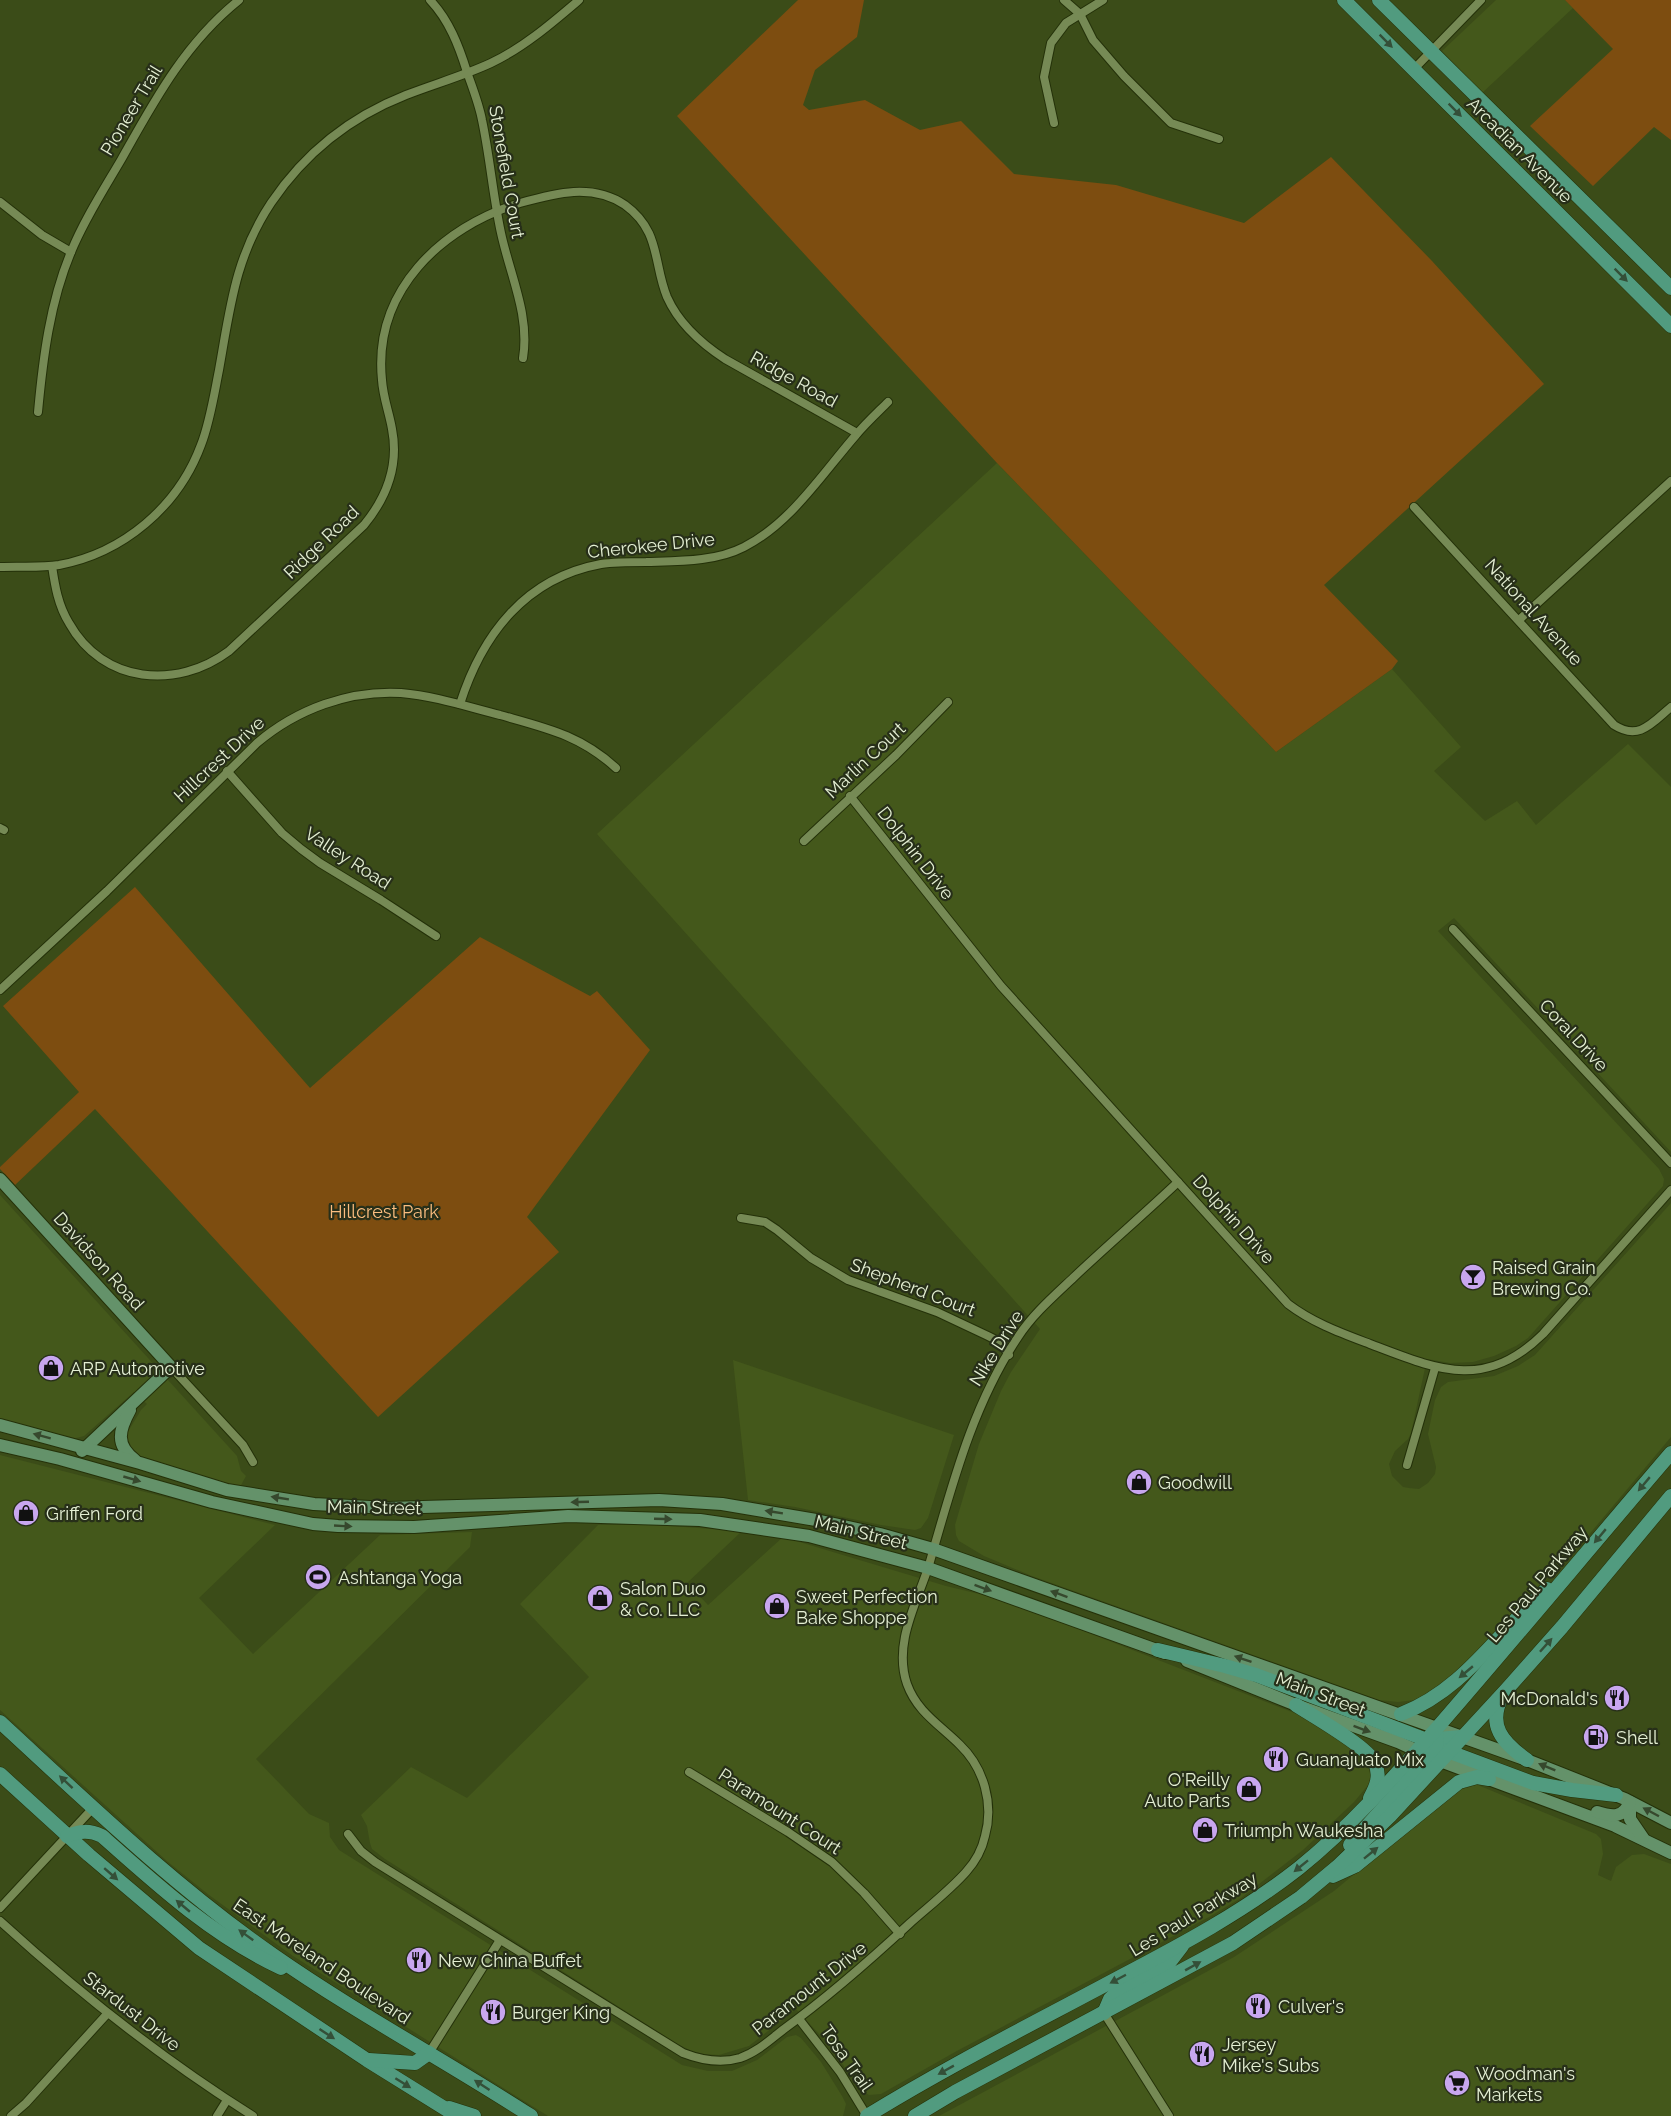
<svg xmlns="http://www.w3.org/2000/svg" width="1671" height="2116" font-family="Raleway,sans-serif">
  <style>
    .built { fill: #44581b }
    .green { fill: #7d4d10 }
    .lines { fill: none; stroke-linecap: round; stroke-linejoin: round }
    .street-casing { stroke: #243109; stroke-width: 10 }
    .secondary-casing { stroke: #243109; stroke-width: 14 }
    .primary-casing { stroke: #243109; stroke-width: 15 }
    .street { stroke: #768a55; stroke-width: 8 }
    .secondary { stroke: #64926a; stroke-width: 12 }
    .primary { stroke: #519b7f; stroke-width: 14 }
    .oneway { fill: #344f38 }
    .oneway2 { fill: #36482d }
    .labels { text-anchor: middle; dominant-baseline: central; stroke-width: 4.5; stroke-linejoin: round; paint-order: stroke }
    .street-label { font-size: 18px; fill: #e4efd3; stroke: #272f19 }
    .park-label { font-size: 18px; fill: #fbbd7f; stroke: #272f19 }
    .poi-label { font-size: 18px; fill: #e4efd3; stroke: #272f19; text-anchor: start }
  </style>
  <rect width="100%" height="100%" fill="#3b4c18"/>
  <g class="built">
    <path d="M1496,0h69l8,8 -91,85 -40,-42z"/>
    <path d="M997,463l279,289 116,-83 69,78 -27,24 51,50 32,-20 19,24 92,-81 43,43v365l-217,-234 -16,13 221,238 5,10 -1,7 -135,152 -12,8 -22,10 -21,6 -23,1 -23,-4 -16,74 -3,6 -13,12 -6,13 3,12 11,11 6,1 10,1 9,-6 7,-9 1,-7 -8,-33 7,-34 6,-13 7,-5 46,-6 24,-10 17,-11 136,-152v234l-89,106 -45,46 -56,63 -55,44 -11,4 -17,2 -19,-2 -347,-124 -48,-20 -25,-15 -3,-6 -1,-10 24,-81 22,-53 10,-19 29,-43 -443,-495z"/>
    <path d="M0,1195l237,261 4,15 5,5 -6,11 -99,-28 -14,-12 -1,-12 15,-25 6,-6 -13,-12 -50,44 -8,2h-7l-69,-18z"/>
    <path d="M733,1360l221,75 -26,83 -7,10 -6,2 -34,-5 -86,-18 -47,-7z"/>
    <path d="M0,1455l275,70 -76,73 54,56 127,-119 92,-3 -2,15 -214,212 53,55 20,9 1,14 9,13 343,215 26,6h24l25,-11 30,-23 9,-2 5,3 20,24 21,34 4,8 -3,12h-295l-255,-160 -84,-61 -41,-33 -168,-152z"/>
    <path d="M598,1525h57l87,6 -55,52 21,22 75,-68 163,49 58,14 301,117 61,40 6,16 -3,11 -15,18 -51,48 -62,48 -32,19 -254,135 -74,42 -12,1 -9,-5 -29,-43 -35,-38 -47,37 -30,9 -16,-1 -12,-3 -15,-8 -291,-184 -13,-10 -2,-6 -3,-17 -6,-11 50,-48 56,31 122,-121 -69,-73z"/>
    <path d="M1473,1783l123,51 5,5 2,15 -5,21 13,6 5,-14 16,-12 12,-1 27,10v252h-732l295,-159 100,-66 125,-104z"/>
  </g>
  <g class="green">
    <path d="M798,0h66l-7,37 -42,33 -12,35 6,5 56,-10 55,30 41,-9 53,53 102,11 128,38 87,-66 101,104 112,123 -220,201 74,76 -6,8 -116,83 -279,-289 -320,-347z"/>
    <path d="M1565,0h106v140l-17,-13 -61,59 -63,-60 83,-77z"/>
    <path d="M135,887l175,201 170,-151 110,59 7,-5 53,59 -123,167 32,35 -181,165 -283,-308 -80,76 -15,-16v-2l79,-75 -76,-86z"/>
  </g>
  <g class="lines">
    <g class="street-casing">
      <g id="street">
        <path d="M430,0c19,20 29,46 37,72 6,17 12,32 15,48 8,38 11,76 19,113 9,42 29,82 22,125"/>
        <path d="M1064,0l16,14 13,26 31,36 47,47 48,16"/>
        <path d="M1414,69l67,-69"/>
        <path d="M1054,123l-10,-46 7,-34 15,-20 37,-23"/>
        <path d="M0,202l42,33 29,17"/>
        <path d="M38,412c5,-54 12,-110 33,-160 13,-32 33,-63 50,-92 33,-59 64,-117 118,-160"/>
        <path d="M1414,507l200,218c25,16 38,-2 57,-18"/>
        <path d="M52,566c3,20 6,39 17,57 34,61 108,67 160,28l135,-126c23,-28 35,-60 28,-96 -3,-17 -9,-32 -10,-49 -9,-89 59,-153 138,-177 36,-10 72,-20 105,2 36,26 28,58 42,92 12,27 35,47 58,62l132,74"/>
        <path d="M0,567c20,-1 39,1 59,-2 64,-12 119,-58 142,-120 9,-23 13,-50 18,-75 11,-61 16,-113 52,-167 33,-49 79,-86 135,-108 28,-11 57,-19 85,-32 32,-15 61,-40 88,-63"/>
        <path d="M1519,620l152,-139"/>
        <path d="M460,704c22,-69 65,-126 141,-140 14,-2 30,-2 45,-2 32,-1 69,0 98,-15 47,-24 78,-73 112,-112 10,-12 21,-22 32,-33"/>
        <path d="M227,771l55,62 19,16 19,14 61,37 55,36"/>
        <path d="M850,796l151,190 287,318c25,19 53,29 82,40 66,25 114,48 173,-10l128,-144"/>
        <path d="M0,828l4,2"/>
        <path d="M804,841l92,-86 52,-53"/>
        <path d="M1453,929l218,234"/>
        <path d="M0,990l107,-99 150,-148c40,-34 92,-53 144,-50 34,3 67,14 99,22 46,13 80,20 116,53"/>
        <path d="M741,1218l24,4 12,8 34,28 37,22 89,32 51,24 12,6 9,13"/>
        <path d="M171,1367l72,78 10,17"/>
        <path d="M1407,1465l28,-97"/>
        <path d="M689,1772l99,60 44,30 32,31 36,41"/>
        <path d="M348,1834l13,17 14,11 308,191c18,7 37,11 57,5 17,-6 30,-18 44,-29 44,-32 85,-68 125,-105 19,-17 40,-33 57,-52 9,-10 16,-22 19,-36 9,-32 -1,-68 -25,-91 -20,-20 -43,-33 -53,-61 -14,-41 10,-81 22,-119 23,-79 43,-159 89,-228 15,-23 36,-41 56,-60 34,-32 70,-63 104,-95"/>
        <path d="M0,1908l93,-100"/>
        <path d="M0,1921c80,73 161,137 253,195"/>
        <path d="M1104,2013l65,103"/>
        <path d="M799,2019l41,53 27,44"/>
        <path d="M429,2053l71,-113"/>
        <path d="M11,2116l15,-13 81,-89"/>
        <path d="M217,2116l10,-16"/>
      </g>
    </g>
    <g class="secondary-casing">
      <g id="secondary">
        <path d="M0,1179l171,188 -89,84"/>
        <path d="M130,1410c-11,20 -15,35 5,50"/>
        <path d="M0,1425l140,38 87,27 87,14 74,4 271,-8 63,4 94,16 64,14 53,15 594,211 98,39 46,24"/>
        <path d="M0,1445l60,14 152,43 101,22 25,2 76,1 154,-11 132,4 109,16 119,32 237,85"/>
        <path d="M1187,1661l109,44 102,37 42,19 175,65 56,27"/>
        <path d="M1630,1803v16l13,19"/>
        <path d="M1597,1812c16,5 26,6 33,-10"/>
      </g>
    </g>
    <g class="primary-casing">
      <g id="primary">
        <path d="M1344,0l327,326"/>
        <path d="M1379,0l292,288"/>
        <path d="M1158,1650l67,16 31,9 171,65 34,-3"/>
        <path d="M1503,1695c-17,30 0,48 24,65"/>
        <path d="M1296,1705c17,11 72,42 79,58 6,13 1,24 -5,35"/>
        <path d="M1401,1714c63,-24 97,-82 146,-125"/>
        <path d="M0,1722c88,81 174,164 273,233 83,58 173,106 258,161"/>
        <path d="M1442,1749l91,34 39,7 44,5"/>
        <path d="M0,1774l89,81 110,93 168,112 90,56"/>
        <path d="M67,1836c13,-5 22,-6 35,0 56,50 111,100 179,132"/>
        <path d="M1350,1845l80,-89 6,-9 1,-12"/>
        <path d="M1333,1876l22,-10 104,-84 18,-5 12,2"/>
        <path d="M1104,2013l6,-14 7,-7 52,-29 13,-17"/>
        <path d="M369,2060l46,3 14,-10"/>
        <path d="M449,2108l25,8"/>
        <path d="M867,2116c81,-50 167,-93 251,-138 63,-33 125,-66 181,-110 52,-42 95,-91 138,-140 79,-91 156,-184 234,-275"/>
        <path d="M915,2116l40,-24 278,-149 68,-46 36,-30 53,-51 117,-127 55,-62 109,-131"/>
      </g>
    </g>
    <use href="#street" class="street"/>
    <use href="#secondary" class="secondary"/>
    <use href="#primary" class="primary"/>
  </g>
  <defs><path id="oneway-solid" d="M-6-.8H1V-3.2L6.5 0L1 3.2V.8H-6Z" transform="scale(1.5)"/></defs>
  <g class="oneway">
    <use href="#oneway-solid" transform="translate(1386 41) rotate(45)"/>
    <use href="#oneway-solid" transform="translate(1455 110) rotate(45)"/>
    <use href="#oneway-solid" transform="translate(1621 275) rotate(45)"/>
    <use href="#oneway-solid" transform="translate(1644 1484) rotate(130)"/>
    <use href="#oneway-solid" transform="translate(1600 1536) rotate(130)"/>
    <use href="#oneway-solid" transform="translate(1546 1645) rotate(-48)"/>
    <use href="#oneway-solid" transform="translate(1466 1672) rotate(140)"/>
    <use href="#oneway-solid" transform="translate(66 1782) rotate(-137)"/>
    <use href="#oneway-solid" transform="translate(1371 1853) rotate(-39)"/>
    <use href="#oneway-solid" transform="translate(1301 1866) rotate(141)"/>
    <use href="#oneway-solid" transform="translate(111 1874) rotate(41)"/>
    <use href="#oneway-solid" transform="translate(183 1906) rotate(-140)"/>
    <use href="#oneway-solid" transform="translate(246 1935) rotate(-144)"/>
    <use href="#oneway-solid" transform="translate(1193 1966) rotate(-29)"/>
    <use href="#oneway-solid" transform="translate(1118 1979) rotate(152)"/>
    <use href="#oneway-solid" transform="translate(327 2034) rotate(33)"/>
    <use href="#oneway-solid" transform="translate(946 2070) rotate(151)"/>
    <use href="#oneway-solid" transform="translate(403 2083) rotate(32)"/>
    <use href="#oneway-solid" transform="translate(482 2085) rotate(-147)"/>
  </g>
  <g class="oneway2">
    <use href="#oneway-solid" transform="translate(42 1436) rotate(-165)"/>
    <use href="#oneway-solid" transform="translate(132 1479) rotate(16)"/>
    <use href="#oneway-solid" transform="translate(280 1498) rotate(-171)"/>
    <use href="#oneway-solid" transform="translate(580 1502) rotate(178)"/>
    <use href="#oneway-solid" transform="translate(774 1512) rotate(-171)"/>
    <use href="#oneway-solid" transform="translate(663 1519) rotate(2)"/>
    <use href="#oneway-solid" transform="translate(343 1526) rotate(3)"/>
    <use href="#oneway-solid" transform="translate(983 1588) rotate(20)"/>
    <use href="#oneway-solid" transform="translate(1059 1594) rotate(-160)"/>
    <use href="#oneway-solid" transform="translate(1243 1659) rotate(-161)"/>
    <use href="#oneway-solid" transform="translate(1362 1729) rotate(20)"/>
    <use href="#oneway-solid" transform="translate(1547 1767) rotate(-158)"/>
    <use href="#oneway-solid" transform="translate(1651 1812) rotate(-152)"/>
  </g>
  <defs>
    <g id="bar-disc" transform="scale(1.35)"><circle r="9.5" fill="#c8a6ef" stroke="#272f19"/><path d="M-6-5H6L.8 .8V4.5H3.5V6h-7V4.5H-.8V.8Z" fill="#111"/></g>
    <g id="shop-disc" transform="scale(1.35)"><circle r="9.5" fill="#c8a6ef" stroke="#272f19"/><path d="M-5-2.5h2.3a2.7 3.5 0 0 1 5.4 0H5L5.5 6h-11ZM-1.5-2.5h3a1.5 2.3 0 0 0-3 0Z" fill="#111"/></g>
    <g id="stadium-disc" transform="scale(1.35)"><circle r="9.5" fill="#c8a6ef" stroke="#272f19"/><path d="M0-5a6.5 5 0 1 0 0 10a6.5 5 0 1 0 0-10ZM-3.5-1.8h7v3.6h-7Z" fill="#111"/></g>
    <g id="restaurant-disc" transform="scale(1.35)"><circle r="9.5" fill="#c8a6ef" stroke="#272f19"/><path d="M-5-6h1v4h1v-4h1v4h1v-4h1v5L-1.5 .5V6h-2V.5L-5-1ZM5-6V6H3V1.5H1.5Q1.5-4 5-6Z" fill="#111"/></g>
    <g id="fuel-disc" transform="scale(1.35)"><circle r="9.5" fill="#c8a6ef" stroke="#272f19"/><path d="M-5.5-6h7V0h2V4h1.3V-2.5L3-4.5l.8-.8L6-3V5H2.5V1h-1V6h-7ZM-4.2-4.7v3.2H.2V-4.7Z" fill="#111"/></g>
    <g id="supermarket-disc" transform="scale(1.35)"><circle r="9.5" fill="#c8a6ef" stroke="#272f19"/><path d="M-6-5.5h2.5l.6 2H6L4.5 2H-2.5L-4.4-4H-6ZM-1.5 3.2a1.3 1.3 0 1 0 .1 0ZM3 3.2a1.3 1.3 0 1 0 .1 0Z" fill="#111"/></g>
  </defs>
  <g fill-rule="evenodd">
    <use href="#bar-disc" x="1473" y="1277"/>
    <use href="#shop-disc" x="51" y="1368"/>
    <use href="#shop-disc" x="1139" y="1482"/>
    <use href="#shop-disc" x="26" y="1513"/>
    <use href="#stadium-disc" x="318" y="1577"/>
    <use href="#shop-disc" x="600" y="1598"/>
    <use href="#shop-disc" x="777" y="1606"/>
    <use href="#restaurant-disc" x="1617" y="1698"/>
    <use href="#fuel-disc" x="1596" y="1737"/>
    <use href="#restaurant-disc" x="1276" y="1759"/>
    <use href="#shop-disc" x="1249" y="1789"/>
    <use href="#shop-disc" x="1205" y="1830"/>
    <use href="#restaurant-disc" x="419" y="1960"/>
    <use href="#restaurant-disc" x="1258" y="2006"/>
    <use href="#restaurant-disc" x="493" y="2012"/>
    <use href="#restaurant-disc" x="1202" y="2054"/>
    <use href="#supermarket-disc" x="1457" y="2083"/>
  </g>
  <g class="labels">
    <g class="street-label">
      <text transform="translate(131 110) rotate(-59)">Pioneer Trail</text>
      <text transform="translate(1520 150) rotate(45)">Arcadian Avenue</text>
      <text transform="translate(507 172) rotate(80)">Stonefield Court</text>
      <text transform="translate(794 379) rotate(29)">Ridge Road</text>
      <text transform="translate(321 542) rotate(-44)">Ridge Road</text>
      <text transform="translate(651 545) rotate(-6)">Cherokee Drive</text>
      <text transform="translate(1534 612) rotate(48)">National Avenue</text>
      <text transform="translate(219 759) rotate(-43)">Hillcrest Drive</text>
      <text transform="translate(865 760) rotate(-43)">Marlin Court</text>
      <text transform="translate(916 853) rotate(52)">Dolphin Drive</text>
      <text transform="translate(348 858) rotate(33)">Valley Road</text>
      <text transform="translate(1574 1035) rotate(47)">Coral Drive</text>
      <text transform="translate(1234 1219) rotate(48)">Dolphin Drive</text>
      <text transform="translate(99 1261) rotate(48)">Davidson Road</text>
      <text transform="translate(913 1287) rotate(21)">Shepherd Court</text>
      <text transform="translate(996 1348) rotate(-58)">Nike Drive</text>
      <text transform="translate(374 1507) rotate(1)">Main Street</text>
      <text transform="translate(861 1532) rotate(14)">Main Street</text>
      <text transform="translate(1537 1584) rotate(-50)">Les Paul Parkway</text>
      <text transform="translate(1321 1694) rotate(21)">Main Street</text>
      <text transform="translate(780 1811) rotate(33)">Paramount Court</text>
      <text transform="translate(1193 1914) rotate(-31)">Les Paul Parkway</text>
      <text transform="translate(322 1961) rotate(34)">East Moreland Boulevard</text>
      <text transform="translate(809 1988) rotate(-38)">Paramount Drive</text>
      <text transform="translate(132 2011) rotate(38)">Stardust Drive</text>
      <text transform="translate(847 2058) rotate(55)">Tosa Trail</text>
    </g>
    <g class="park-label">
      <text x="384" y="1211">Hillcrest Park</text>
    </g>
    <g class="poi-label">
      <text x="1492" y="1267">Raised Grain<tspan x="1492" dy="21">Brewing Co.</tspan></text>
      <text x="70" y="1368">ARP Automotive</text>
      <text x="1158" y="1482">Goodwill</text>
      <text x="46" y="1513">Griffen Ford</text>
      <text x="338" y="1577">Ashtanga Yoga</text>
      <text x="620" y="1588">Salon Duo<tspan x="620" dy="21">&amp; Co. LLC</tspan></text>
      <text x="796" y="1596">Sweet Perfection<tspan x="796" dy="21">Bake Shoppe</tspan></text>
      <text x="1598" y="1698" text-anchor="end">McDonald's</text>
      <text x="1616" y="1737">Shell</text>
      <text x="1296" y="1759">Guanajuato Mix</text>
      <text x="1230" y="1779" text-anchor="end">O'Reilly<tspan x="1230" dy="21">Auto Parts</tspan></text>
      <text x="1224" y="1830">Triumph Waukesha</text>
      <text x="438" y="1960">New China Buffet</text>
      <text x="1278" y="2006">Culver's</text>
      <text x="512" y="2012">Burger King</text>
      <text x="1222" y="2044">Jersey<tspan x="1222" dy="21">Mike's Subs</tspan></text>
      <text x="1476" y="2073">Woodman's<tspan x="1476" dy="21">Markets</tspan></text>
    </g>
  </g>
</svg>
